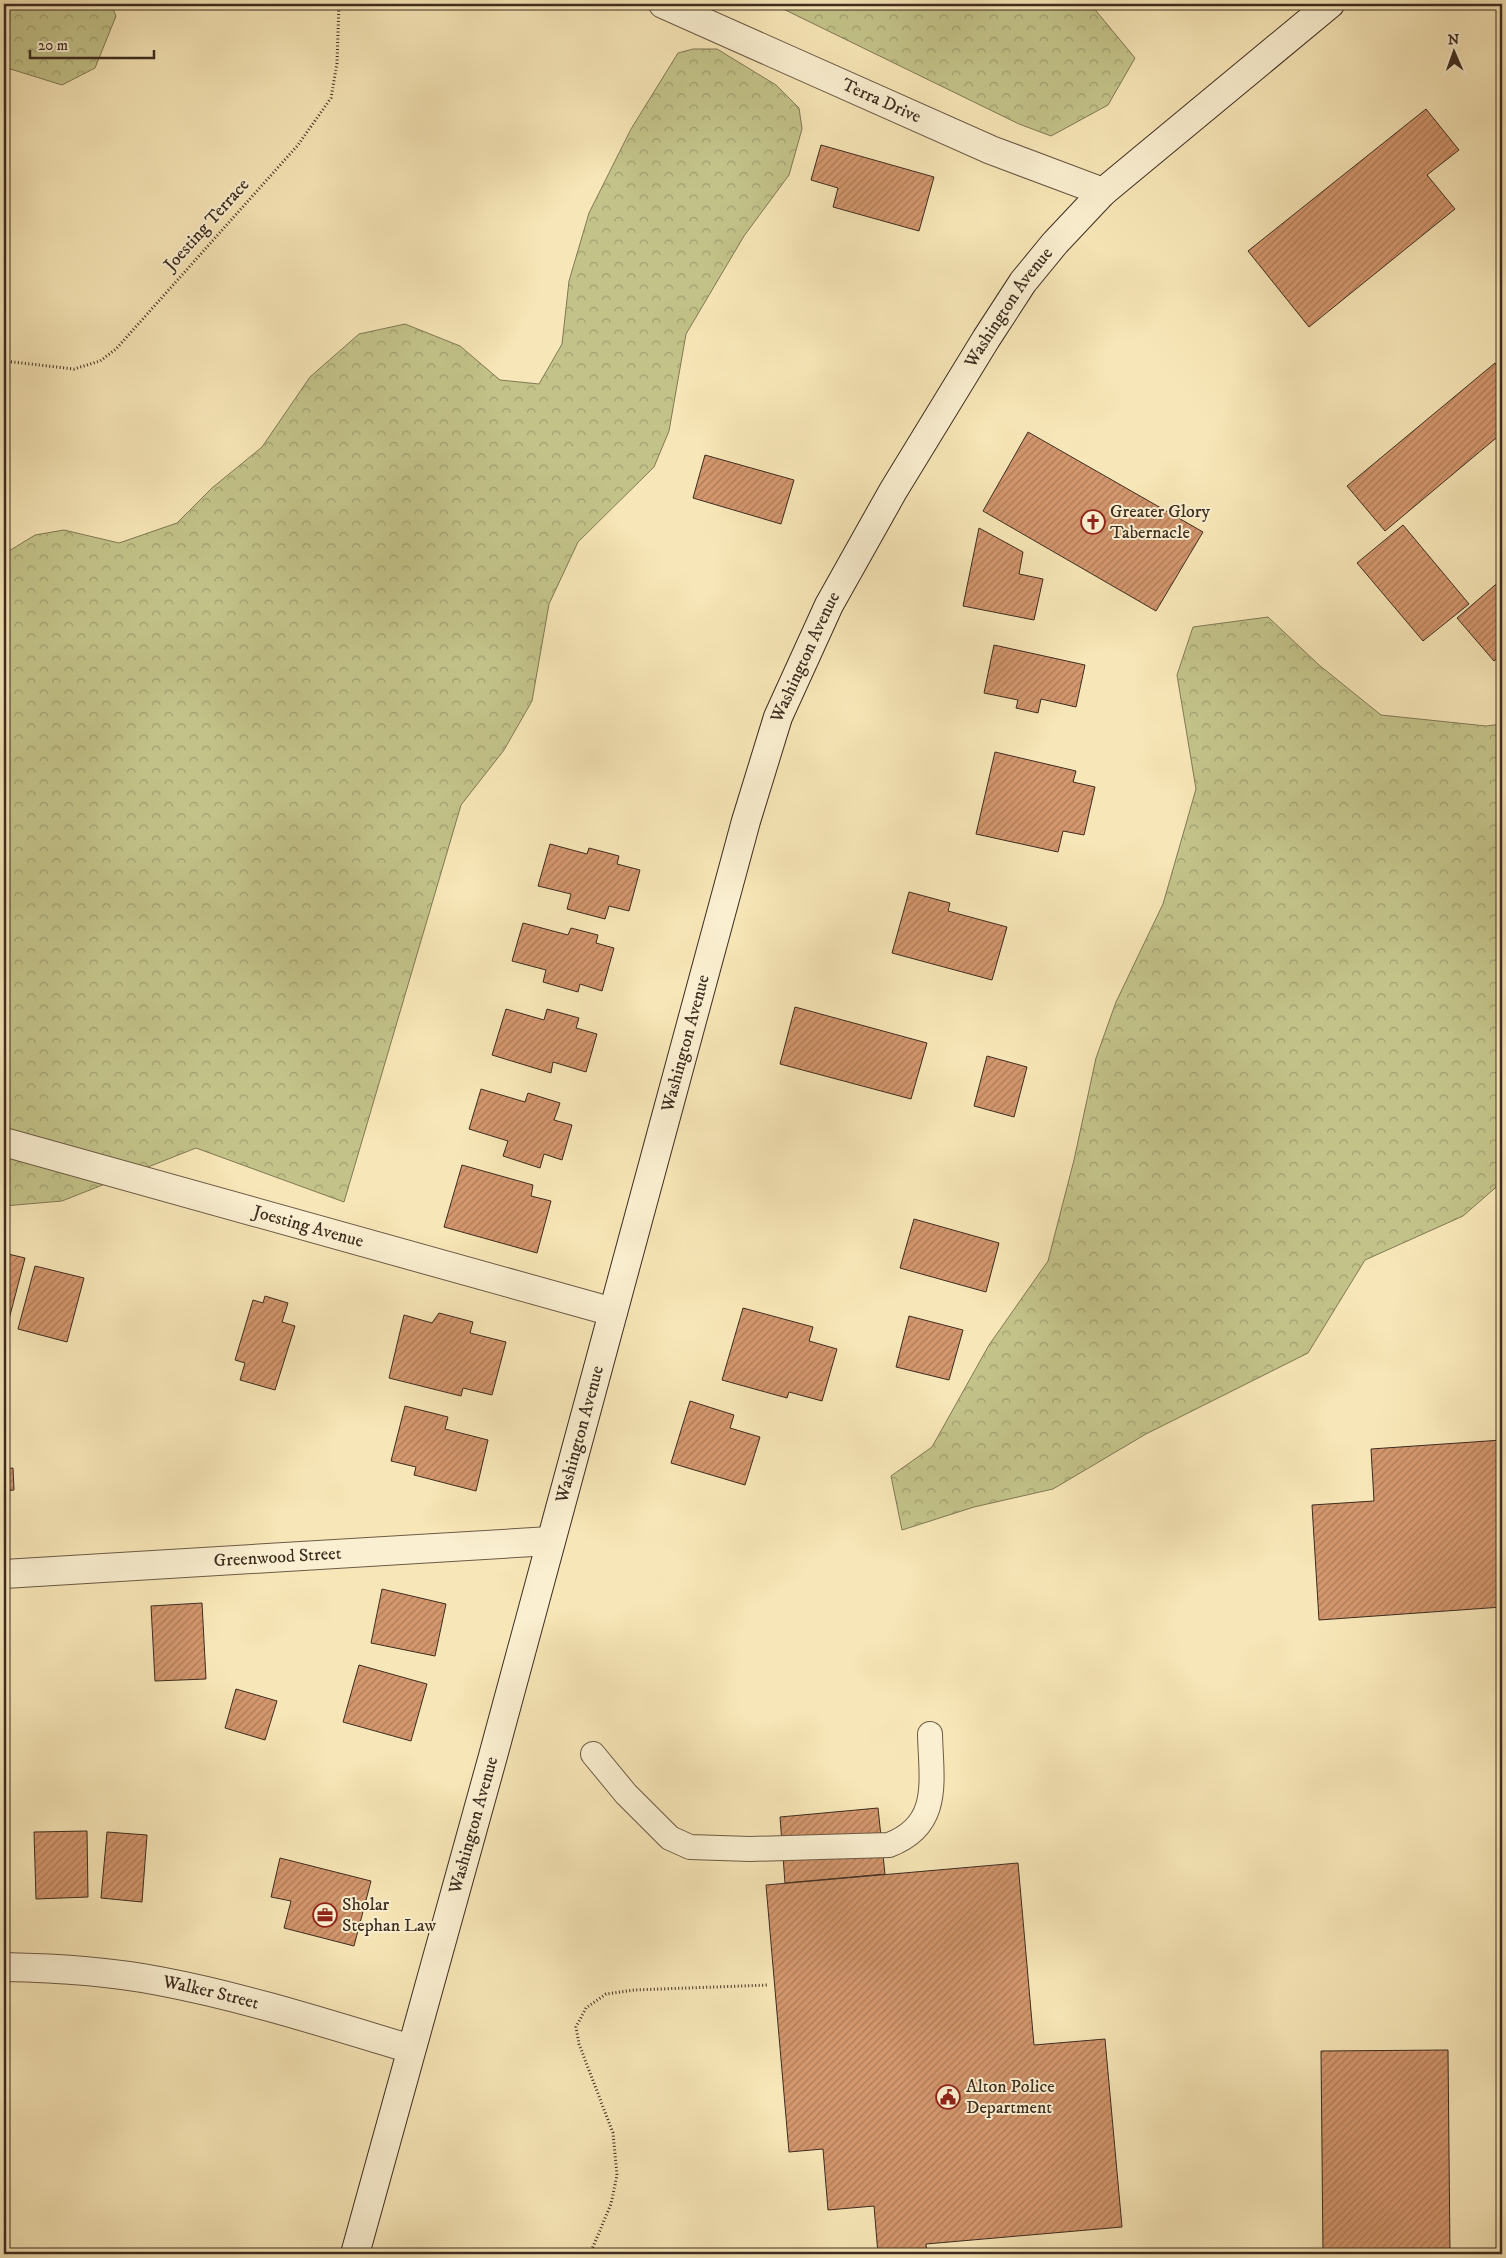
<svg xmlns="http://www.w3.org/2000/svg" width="1506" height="2258" font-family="'IM FELL DW Pica',serif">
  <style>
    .forest { fill: url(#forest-crowns); stroke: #807854 }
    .building { fill: url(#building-hatch); stroke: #3d2c20 }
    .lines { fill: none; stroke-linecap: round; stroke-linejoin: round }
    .lane-casing { stroke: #6c5a46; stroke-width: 26 }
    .street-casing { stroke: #6c5a46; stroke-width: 30 }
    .secondary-casing { stroke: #3d2c20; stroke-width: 30 }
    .path { stroke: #3d2c20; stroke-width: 3; stroke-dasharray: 1 2.5; stroke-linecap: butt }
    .lane { stroke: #faefd0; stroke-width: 24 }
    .street { stroke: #faefd0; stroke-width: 28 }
    .secondary { stroke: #faefd0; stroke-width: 28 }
    .labels { text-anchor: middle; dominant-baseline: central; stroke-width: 4; stroke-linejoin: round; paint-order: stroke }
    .street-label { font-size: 18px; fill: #3d2c20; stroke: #faefd0 }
    .poi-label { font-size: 18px; fill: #3d2c20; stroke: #faefd0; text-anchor: start }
  </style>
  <defs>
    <pattern id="forest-crowns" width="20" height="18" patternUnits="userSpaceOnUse" patternTransform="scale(1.25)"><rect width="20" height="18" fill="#c3c389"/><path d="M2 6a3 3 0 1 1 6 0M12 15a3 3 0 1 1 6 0" fill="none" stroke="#a09f70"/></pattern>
    <pattern id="building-hatch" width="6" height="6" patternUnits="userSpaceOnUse" patternTransform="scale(1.25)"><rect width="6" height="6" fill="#d3966d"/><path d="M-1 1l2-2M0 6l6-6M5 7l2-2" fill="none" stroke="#ac7b59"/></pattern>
  </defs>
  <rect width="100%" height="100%" fill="#f7e6b7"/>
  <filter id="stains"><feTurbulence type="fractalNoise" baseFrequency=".004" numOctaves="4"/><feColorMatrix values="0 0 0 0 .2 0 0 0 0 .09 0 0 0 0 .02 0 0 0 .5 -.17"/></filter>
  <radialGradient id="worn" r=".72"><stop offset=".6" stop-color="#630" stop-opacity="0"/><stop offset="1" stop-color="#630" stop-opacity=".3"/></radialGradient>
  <g class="forest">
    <path d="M4,4h107l5,12 -21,52 -33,17 -58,-18z"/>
    <path d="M773,4h315l4,2 43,52 -27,47 -57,31 -32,-12z"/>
    <path d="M693,49h24l59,36 23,23 3,21 -13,46 -45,61 -58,98 -17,97 -15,36 -76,75 -29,62 -17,97 -28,49 -43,55 -117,397 -148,-54 -134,53 -58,5v-652l31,-19 29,-5 55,13 58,-20 35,-35 50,-41 48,-70 49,-43 46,-10 55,22 40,34 39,4 23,-40 7,-63 20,-68 42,-84 47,-76z"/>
    <path d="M1268,617l51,48 62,50 105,11 16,-2v458l-39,34 -98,44 -57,93 -162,81 -93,55 -79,18 -72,23 -11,-54 41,-29 57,-102 59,-84 26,-101 22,-102 20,-56 47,-98 33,-115 -19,-114 16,-48z"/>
  </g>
  <g class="building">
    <path d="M1426,109l33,41 -32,25 28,34 -146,118 -61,-76z"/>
    <path d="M821,145l113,32 -15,54 -86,-24 5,-19 -27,-8z"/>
    <path d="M1495,363l7,9v61l-117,98 -38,-45z"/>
    <path d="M1028,432l175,100 -47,79 -173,-100z"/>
    <path d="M705,455l89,25 -13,44 -88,-26z"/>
    <path d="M1403,525l66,79 -46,37 -66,-78z"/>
    <path d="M979,528l44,24 -4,22 24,5 -9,41 -71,-14z"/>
    <path d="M1502,579v75l-8,7 -37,-43z"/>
    <path d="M994,645l91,20 -9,42 -35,-8 -3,14 -22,-5 2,-8 -34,-7z"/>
    <path d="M995,752l81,19 -3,11 22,5 -11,48 -21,-4 -5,21 -82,-18z"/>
    <path d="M550,844l37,10 2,-6 30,8 -2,8 23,6 -11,41 -20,-5 -4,13 -38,-10 4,-15 -33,-8z"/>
    <path d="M909,892l41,11 -2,8 59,16 -15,53 -100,-27z"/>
    <path d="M523,923l45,12 3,-7 27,7 -2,8 18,5 -12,43 -22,-7 -2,8 -35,-10 3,-12 -34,-9z"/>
    <path d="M795,1007l132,36 -16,56 -131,-35z"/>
    <path d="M506,1009l38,11 3,-11 32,9 -3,10 21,6 -11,38 -33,-10 -2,11 -59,-18z"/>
    <path d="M987,1056l40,11 -13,50 -40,-11z"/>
    <path d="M481,1089l44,13 3,-9 32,10 -6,17 18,5 -10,35 -18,-6 -4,14 -37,-12 5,-15 -39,-12z"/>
    <path d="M462,1165l71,20 -2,11 20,5 -14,52 -93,-26z"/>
    <path d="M914,1219l85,24 -13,49 -86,-24z"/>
    <path d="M4,1253l21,5 -18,69 -3,-1z"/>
    <path d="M35,1266l49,12 -17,64 -49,-13z"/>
    <path d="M265,1296l23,7 -6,19 13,4 -20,64 -35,-10 5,-17 -10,-3 18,-60 10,3z"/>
    <path d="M743,1308l70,19 -4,14 28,8 -15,52 -33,-9 -2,6 -65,-18z"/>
    <path d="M439,1313l34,9 -3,11 36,9 -14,53 -29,-7 -2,8 -72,-18 15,-63 28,8z"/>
    <path d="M909,1316l54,14 -14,50 -53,-13z"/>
    <path d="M690,1401l44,14 -4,13 30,9 -15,48 -74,-22z"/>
    <path d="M405,1406l43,11 -3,12 43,11 -12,51 -62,-16 2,-8 -25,-6z"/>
    <path d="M1502,1440v167l-183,13 -7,-115 62,-4 -3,-52z"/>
    <path d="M13,1468l1,22 -10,1v-22z"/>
    <path d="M382,1589l64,15 -11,52 -64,-13z"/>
    <path d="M202,1603l4,76 -51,2 -4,-75z"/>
    <path d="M359,1665l68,19 -16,57 -68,-19z"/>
    <path d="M236,1689l41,12 -12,39 -40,-12z"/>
    <path d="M878,1808l7,66 -100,9 -5,-66z"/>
    <path d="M87,1831l1,66 -52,2 -2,-67z"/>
    <path d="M107,1832l40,3 -5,67 -41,-4z"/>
    <path d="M280,1858l91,23 -17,65 -70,-18 7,-27 -20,-4z"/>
    <path d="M1018,1863l16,182 71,-6 17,188 -196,17 1,10h-49l-4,-48 -46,4 -5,-61 -34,3 -23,-267z"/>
    <path d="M1448,2050l2,204h-127l-2,-203z"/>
  </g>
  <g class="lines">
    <g class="lane-casing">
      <path id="lane" d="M593,1754l33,40 44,44 20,9 60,2 139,-4c53,-20 42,-65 41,-111"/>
    </g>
    <g class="street-casing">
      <g id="street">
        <path id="s1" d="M663,4l328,146 112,42"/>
        <path id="s2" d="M4,1142l609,170"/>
        <path id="s3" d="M4,1574l546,-33"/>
        <path id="s4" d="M4,1967c51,1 104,4 155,14 85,16 169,43 252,68"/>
      </g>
    </g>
    <g class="secondary-casing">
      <g id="secondary">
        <path id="s5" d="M355,2254l138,-498 253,-935 32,-104 51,-112 64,-114 93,-152 37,-57 32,-39 48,-51 227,-188"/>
      </g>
    </g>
    <g class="path">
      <path d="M4,361l70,8 26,-8 16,-12 182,-204 33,-47 6,-35 2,-59"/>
      <path d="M590,2254l21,-50 6,-29 -4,-42 -34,-89 -3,-17 10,-19 20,-14 28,-4 135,-5"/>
    </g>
    <use href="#lane" class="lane"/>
    <use href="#street" class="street"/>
    <use href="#secondary" class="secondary"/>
  </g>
  <defs>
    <g id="church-ring" transform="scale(1.25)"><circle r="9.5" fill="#faefd0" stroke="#8f2418" stroke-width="1.5"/><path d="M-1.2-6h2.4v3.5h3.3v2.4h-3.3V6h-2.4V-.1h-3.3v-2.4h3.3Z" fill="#8f2418"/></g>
    <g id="office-ring" transform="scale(1.25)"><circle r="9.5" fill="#faefd0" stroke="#8f2418" stroke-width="1.5"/><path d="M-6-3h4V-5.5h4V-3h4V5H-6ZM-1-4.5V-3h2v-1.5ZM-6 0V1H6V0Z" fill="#8f2418"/></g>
    <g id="civic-ring" transform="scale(1.25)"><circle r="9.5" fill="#faefd0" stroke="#8f2418" stroke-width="1.5"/><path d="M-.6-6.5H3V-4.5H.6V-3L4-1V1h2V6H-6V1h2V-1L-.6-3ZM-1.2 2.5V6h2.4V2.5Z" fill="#8f2418"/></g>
  </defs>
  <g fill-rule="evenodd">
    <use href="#church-ring" x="1093" y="522"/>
    <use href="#office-ring" x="325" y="1915"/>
    <use href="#civic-ring" x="948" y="2097"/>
  </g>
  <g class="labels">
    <g class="street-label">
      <text stroke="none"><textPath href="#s1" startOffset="239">Terra Drive</textPath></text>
      <text transform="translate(207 225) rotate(-48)">Joesting Terrace</text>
      <text stroke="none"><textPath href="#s5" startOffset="2065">Washington Avenue</textPath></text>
      <text stroke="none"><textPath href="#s5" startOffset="1660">Washington Avenue</textPath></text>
      <text stroke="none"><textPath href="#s5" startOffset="1255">Washington Avenue</textPath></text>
      <text stroke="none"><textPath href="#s2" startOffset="316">Joesting Avenue</textPath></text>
      <text stroke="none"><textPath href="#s5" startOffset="850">Washington Avenue</textPath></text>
      <text stroke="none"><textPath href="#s3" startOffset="274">Greenwood Street</textPath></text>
      <text stroke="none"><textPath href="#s5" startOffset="445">Washington Avenue</textPath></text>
      <text stroke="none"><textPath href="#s4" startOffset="209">Walker Street</textPath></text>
    </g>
    <g class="poi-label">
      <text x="1110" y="512">Greater Glory<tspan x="1110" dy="21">Tabernacle</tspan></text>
      <text x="342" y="1905">Sholar<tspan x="342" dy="21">Stephan Law</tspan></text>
      <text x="966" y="2087">Alton Police<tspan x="966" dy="21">Department</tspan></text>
    </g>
  </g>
  <rect width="1506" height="2258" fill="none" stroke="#f7e6b7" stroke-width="20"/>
  <rect x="5" y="5" width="1496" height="2248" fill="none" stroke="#3d2c20" stroke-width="2.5"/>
  <rect x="10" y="10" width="1486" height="2238" fill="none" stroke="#3d2c20"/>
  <g transform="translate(1454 52) rotate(358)" stroke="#faefd0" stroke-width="4" paint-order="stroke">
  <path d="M0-4L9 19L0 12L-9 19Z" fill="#3d2c20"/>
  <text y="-8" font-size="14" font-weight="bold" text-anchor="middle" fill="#3d2c20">N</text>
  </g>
  <path d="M30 50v8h124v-8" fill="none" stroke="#3d2c20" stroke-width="2.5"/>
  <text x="38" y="50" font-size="15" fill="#3d2c20" stroke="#faefd0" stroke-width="4" paint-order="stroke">20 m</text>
  <rect width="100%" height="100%" filter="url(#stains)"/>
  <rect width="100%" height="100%" fill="url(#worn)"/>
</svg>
